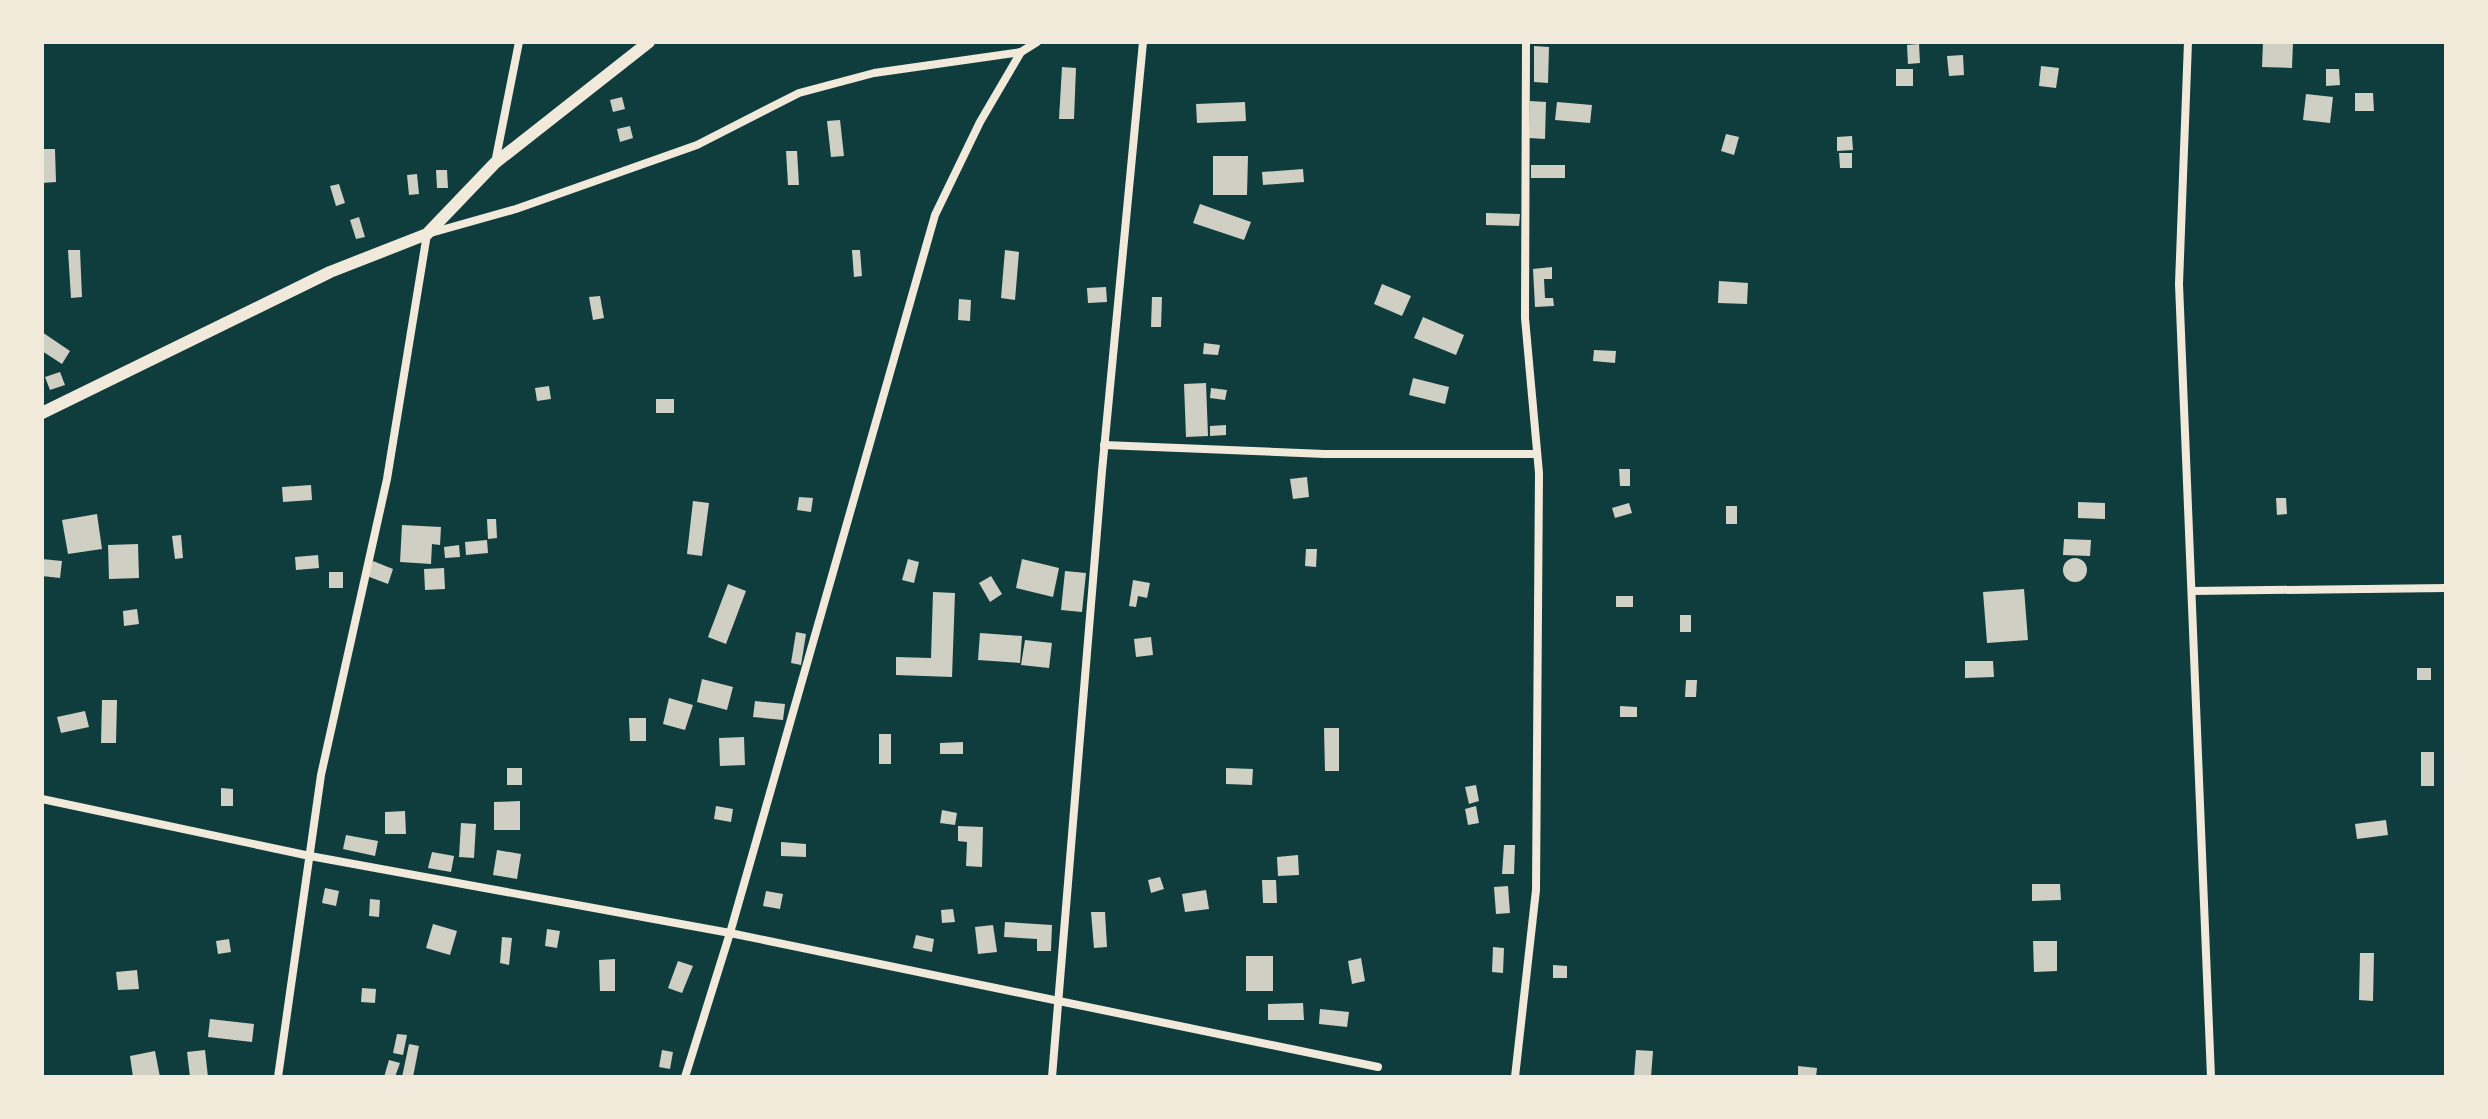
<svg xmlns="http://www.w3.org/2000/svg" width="2488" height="1119" font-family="'Sofia Sans Condensed',sans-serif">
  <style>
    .building { fill: #cfcfc3 }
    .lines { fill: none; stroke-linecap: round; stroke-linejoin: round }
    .minor { stroke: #f1e9da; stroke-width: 8 }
    .tertiary { stroke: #f1e9da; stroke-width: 12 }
  </style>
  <rect width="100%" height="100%" fill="#0f3d3e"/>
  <g class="building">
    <path d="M2263,42h30l-1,26 -30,-1z"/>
    <path d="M1919,44l1,19 -12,1 -1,-19z"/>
    <path d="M1534,46l15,1 -1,36 -14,-1z"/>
    <path d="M1963,55l1,20 -15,1 -2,-20z"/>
    <path d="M2041,66l18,2 -3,20 -17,-2z"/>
    <path d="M1062,67l14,1 -2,51h-15z"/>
    <rect x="1896" y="69" width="17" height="17"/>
    <path d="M2326,69h13l1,16 -14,1z"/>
    <path d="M2355,93h18l1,18h-19z"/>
    <path d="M2306,94l27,3 -3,26 -27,-3z"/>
    <path d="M622,97l3,12 -12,3 -3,-12z"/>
    <path d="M1530,101l16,1 -1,37 -16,-1z"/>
    <path d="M1245,102l1,19 -49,2 -1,-19z"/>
    <path d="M1557,102l35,3 -2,18 -35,-3z"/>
    <path d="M840,120l4,36 -13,1 -4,-36z"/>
    <path d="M630,126l3,12 -13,4 -3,-13z"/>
    <path d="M1726,134l13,3 -5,18 -13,-4z"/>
    <path d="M1852,136l1,14 -16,1v-14z"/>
    <path d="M42,149h13l1,33 -14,1z"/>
    <path d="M786,151h11l2,34h-11z"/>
    <path d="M1839,153h13v15h-12z"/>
    <path d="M1213,156h35l-1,39h-34z"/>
    <rect x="1531" y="165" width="34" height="13"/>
    <path d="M1303,169l1,13 -41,3 -1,-13z"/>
    <path d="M436,170h11l1,18h-11z"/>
    <path d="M417,174l2,20 -10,1 -2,-20z"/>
    <path d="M339,184l6,19 -9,3 -6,-20z"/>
    <path d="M1200,204l51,18 -7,18 -51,-17z"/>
    <path d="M1486,213l34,1 -1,12 -33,-1z"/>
    <path d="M359,217l6,20 -9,2 -6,-19z"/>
    <path d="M68,250h12l2,47 -11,1z"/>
    <path d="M852,250h8l2,26 -8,1z"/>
    <path d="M1005,250l14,2 -4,48 -14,-2z"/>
    <path d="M1552,267v12h-8l1,19h8l1,8 -19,1 -2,-38z"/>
    <path d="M1719,281l29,2 -1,21 -29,-1z"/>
    <path d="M1382,284l29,12 -9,20 -28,-12z"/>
    <path d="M1106,287l1,15 -19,1 -1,-15z"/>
    <path d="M600,296l4,22 -11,2 -4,-23z"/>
    <path d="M1152,297h10l-1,30h-10z"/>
    <path d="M959,299l12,1 -1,21 -12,-1z"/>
    <path d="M1423,317l41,18 -8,20 -42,-17z"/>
    <path d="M42,332l28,19 -8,13 -20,-13z"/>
    <path d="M1204,343l16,2 -2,10 -15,-1z"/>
    <path d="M1594,350l22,1 -1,12 -22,-2z"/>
    <path d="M60,372l5,13 -15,5 -5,-13z"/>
    <path d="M1413,378l36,9 -4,17 -36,-9z"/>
    <path d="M1206,383l2,53 -22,1 -2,-53z"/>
    <path d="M549,386l2,13 -14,2 -2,-13z"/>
    <path d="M1211,388l16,2 -2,10 -15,-2z"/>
    <rect x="656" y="399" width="18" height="14"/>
    <path d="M1226,425v10l-16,1v-10z"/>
    <path d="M1619,469h11v17h-10z"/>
    <path d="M1307,477l2,20 -16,2 -3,-20z"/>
    <path d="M311,485l1,15 -29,2 -1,-15z"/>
    <path d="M799,497l14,1 -2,14 -14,-2z"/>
    <path d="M2276,498h10l1,16 -10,1z"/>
    <path d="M693,501l16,2 -7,53 -15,-2z"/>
    <path d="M2078,502l27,1v16l-27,-1z"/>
    <path d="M1629,503l3,10 -17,5 -3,-10z"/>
    <rect x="1726" y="506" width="11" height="18"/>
    <path d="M97,514l5,35 -34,5 -6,-34z"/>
    <path d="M487,519h9l1,19 -9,1z"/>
    <path d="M402,525l39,2 -1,18 -8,-1 -1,20 -31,-2z"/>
    <path d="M181,535l2,23 -8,1 -3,-23z"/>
    <path d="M2064,539l27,1 -1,16 -27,-1z"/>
    <path d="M487,540l1,13 -22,2 -1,-13z"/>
    <path d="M138,544l1,34 -30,1 -1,-34z"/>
    <path d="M459,545l1,12 -15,1 -1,-11z"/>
    <path d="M1306,549h11l-1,18 -11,-1z"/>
    <path d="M318,555l1,13 -23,2 -1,-13z"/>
    <circle cx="2075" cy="570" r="12"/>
    <path d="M42,559l20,2 -2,17 -18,-2z"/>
    <path d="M908,559l11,3 -5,21 -12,-3z"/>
    <path d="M1022,559l37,9 -6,29 -37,-9z"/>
    <path d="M373,561l20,8 -5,15 -21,-8z"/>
    <path d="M444,568l1,21 -20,1 -1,-21z"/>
    <path d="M1065,571l21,2 -4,39 -21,-2z"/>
    <rect x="329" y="572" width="14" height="16"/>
    <path d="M991,576l11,18 -12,8 -11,-19z"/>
    <path d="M1133,580l17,3 -3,15 -9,-2 -2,11 -7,-1z"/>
    <path d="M728,584l18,7 -20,53 -18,-7z"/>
    <path d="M2024,589l4,51 -41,3 -4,-51z"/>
    <path d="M933,592l22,1 -3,84 -56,-2v-18l35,1z"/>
    <rect x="1616" y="596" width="17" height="11"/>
    <path d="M137,609l2,15 -15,2 -1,-15z"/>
    <rect x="1680" y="615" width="11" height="17"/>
    <path d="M796,632l10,2 -5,31 -10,-2z"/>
    <path d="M980,633l42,3 -2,27 -42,-3z"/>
    <path d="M1151,637l2,18 -17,2 -2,-18z"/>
    <path d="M1025,640l27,3 -3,25 -28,-3z"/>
    <path d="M1965,661h28l1,16 -29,1z"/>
    <rect x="2417" y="668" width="14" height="12"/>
    <path d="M702,679l31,8 -6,23 -30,-8z"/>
    <path d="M1686,680h11l-1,17h-11z"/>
    <path d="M669,698l24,7 -8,25 -22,-6z"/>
    <path d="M102,700h15l-1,43h-15z"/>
    <path d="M755,701l30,3 -2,16 -30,-3z"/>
    <path d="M1620,706l17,1v10h-17z"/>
    <path d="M85,711l4,16 -28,6 -4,-16z"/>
    <path d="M629,718h17v23h-16z"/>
    <path d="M1324,728h15v43h-14z"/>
    <rect x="879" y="734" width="12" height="30"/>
    <path d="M744,737l1,28 -25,1 -1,-28z"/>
    <path d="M963,742v12h-23v-11z"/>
    <rect x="2421" y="752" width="13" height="34"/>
    <rect x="507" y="768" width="15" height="17"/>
    <path d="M1226,768l27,1 -1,16 -26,-1z"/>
    <path d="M1476,785l3,16 -10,3 -4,-17z"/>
    <path d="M221,788l12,1v17h-12z"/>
    <path d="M520,801v29h-26v-28z"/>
    <path d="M716,806l17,3 -2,13 -17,-3z"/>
    <path d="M1476,806l3,17 -11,2 -3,-16z"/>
    <path d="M942,810l15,3 -2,12 -15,-2z"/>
    <path d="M405,811l1,23h-21v-22z"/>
    <path d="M2386,820l2,15 -31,4 -2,-15z"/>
    <path d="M461,823l15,1 -2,34 -15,-1z"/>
    <path d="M958,826l25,1 -1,40 -16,-1 1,-24 -9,-1z"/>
    <path d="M346,835l32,6 -3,15 -32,-7z"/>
    <path d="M781,842l25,2v13l-25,-1z"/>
    <path d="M1504,845h11l-1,29h-12z"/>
    <path d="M497,850l24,4 -4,25 -24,-4z"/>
    <path d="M432,852l22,4 -3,16 -23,-4z"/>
    <path d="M1298,855l1,20 -21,1 -1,-19z"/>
    <path d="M1160,877l4,12 -13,4 -3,-13z"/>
    <path d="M1262,880h14l1,23h-14z"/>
    <path d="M2032,884h28l1,16 -29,1z"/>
    <path d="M1508,886l2,27 -14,1 -2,-27z"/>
    <path d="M325,888l14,3 -3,15 -14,-3z"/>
    <path d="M1206,890l3,19 -24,3 -3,-18z"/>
    <path d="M766,891l17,3 -3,15 -17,-3z"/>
    <path d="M370,899l10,1 -1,17 -10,-1z"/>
    <path d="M953,909l2,13 -13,1 -1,-13z"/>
    <path d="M1091,912h14l2,35 -13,1z"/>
    <path d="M1005,922l47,3 -1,26h-14v-12l-33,-2z"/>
    <path d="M433,924l24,7 -7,24 -24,-7z"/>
    <path d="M993,925l4,27 -19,2 -3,-27z"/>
    <path d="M547,929l13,2 -3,17 -12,-2z"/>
    <path d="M916,935l18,4 -2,13 -19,-4z"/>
    <path d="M502,937l10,1 -3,27 -9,-2z"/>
    <path d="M229,939l2,13 -13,2 -2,-13z"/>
    <path d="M2033,941h24v30l-23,1z"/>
    <path d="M1493,947l11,1 -1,25 -11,-1z"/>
    <path d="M2360,953h14l-1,48 -14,-1z"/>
    <rect x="1246" y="956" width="27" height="35"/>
    <path d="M1361,958l4,23 -13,3 -4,-23z"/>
    <path d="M615,959v32h-15l-1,-31z"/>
    <path d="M678,961l15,5 -11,27 -14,-5z"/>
    <path d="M1553,965l14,1v12h-14z"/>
    <path d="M137,970l2,19 -21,1 -2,-18z"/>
    <path d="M362,988l14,1 -1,14 -14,-1z"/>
    <path d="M1303,1003l1,17h-36v-16z"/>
    <path d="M1320,1009l29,3 -2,15 -28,-3z"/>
    <path d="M210,1019l44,5 -2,18 -44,-5z"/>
    <path d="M397,1034l10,1 -4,20 -10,-2z"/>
    <path d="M409,1044l10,2 -6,31h-11z"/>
    <path d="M205,1050l3,27h-18l-3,-25z"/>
    <path d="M662,1050l11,2 -3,17 -11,-2z"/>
    <path d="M1636,1050l17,1 -2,26h-17z"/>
    <path d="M155,1051l5,26h-27l-3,-21z"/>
    <path d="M389,1060l11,3 -5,14h-11z"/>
    <path d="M1798,1066l19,2 -1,9h-18z"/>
  </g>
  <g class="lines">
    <g class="minor">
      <path d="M2188,42l-9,242 32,793"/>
      <path d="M495,163l24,-121"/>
      <path d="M1104,445l221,9h212"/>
      <path d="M2192,591l254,-3"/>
      <path d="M42,799l268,57 420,77 648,134"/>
      <path d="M278,1077l43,-302 66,-296 40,-245 89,-25 181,-64 102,-52 75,-20 147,-21"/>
      <path d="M685,1077l45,-144 205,-718 45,-93 41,-70 16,-10"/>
      <path d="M1052,1077l50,-606 41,-429"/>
      <path d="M1515,1077l21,-187 3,-417 -14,-155 1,-276"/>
    </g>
    <path class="tertiary" d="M42,413l288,-141 97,-38 68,-71 154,-121"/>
  </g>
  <rect width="2488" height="1119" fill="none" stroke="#f1e9da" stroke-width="88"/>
</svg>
